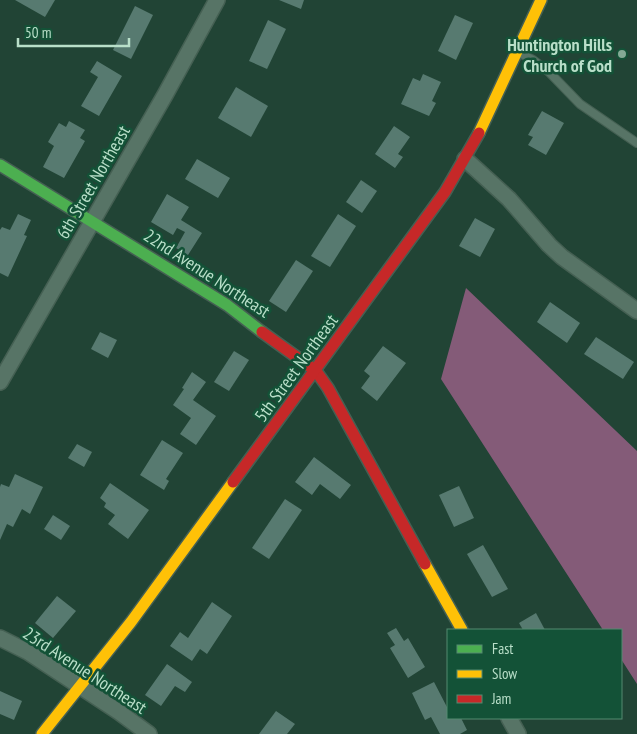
<svg xmlns="http://www.w3.org/2000/svg" width="637" height="734" font-family="'PT Sans Narrow',sans-serif">
  <style>
    .forest { fill: #845b78 }
    .building { fill: #577a70 }
    .lines { fill: none; stroke-linecap: round; stroke-linejoin: round }
    .lane-casing { stroke: #456053; stroke-width: 10 }
    .street-casing { stroke: #456053; stroke-width: 18 }
    .fast-casing { stroke: #456053; stroke-width: 14 }
    .slow-casing { stroke: #456053; stroke-width: 14 }
    .jam-casing { stroke: #456053; stroke-width: 14 }
    .lane { stroke: #577466; stroke-width: 8 }
    .street { stroke: #577466; stroke-width: 15 }
    .fast { stroke: #4caf50; stroke-width: 11 }
    .slow { stroke: #ffc107; stroke-width: 11 }
    .jam { stroke: #c62828; stroke-width: 11 }
    .poi-dot { fill: #84a995; stroke: #135237; stroke-width: 2 }
    .labels { text-anchor: middle; dominant-baseline: central; stroke-width: 5; stroke-linejoin: round; paint-order: stroke }
    .poi-label { font-size: 18px; font-weight: bold; fill: #b9dfc9; stroke: #135237; text-anchor: end }
    .street-label { font-size: 18px; fill: #b9dfc9; stroke: #135237 }
  </style>
  <rect width="100%" height="100%" fill="#214435"/>
  <path class="forest" d="M466,288l171,163v233l-16,-25v-29h-18l-162,-251z"/>
  <g class="building">
    <path d="M15,0h40l-10,17z"/>
    <path d="M279,0h25l-3,9z"/>
    <path d="M135,6l18,9 -22,44 -18,-9z"/>
    <path d="M455,15l18,8 -17,37 -18,-9z"/>
    <path d="M268,20l18,9 -19,40 -18,-8z"/>
    <path d="M97,61l25,15 -23,40 -18,-10 17,-29 -8,-5z"/>
    <path d="M423,74l18,8 -9,19 4,2 -7,13 -28,-12 12,-26 7,3z"/>
    <path d="M236,87l32,19 -17,31 -33,-19z"/>
    <path d="M542,111l22,12 -18,32 -18,-10 5,-8 -5,-2z"/>
    <path d="M69,121l16,9 -5,8 5,3 -21,37 -21,-11 11,-21 -6,-4 11,-19 7,4z"/>
    <path d="M394,126l16,11 -12,17 5,3 -8,11 -20,-14z"/>
    <path d="M197,159l33,19 -12,20 -33,-19z"/>
    <path d="M361,180l16,11 -15,22 -16,-11z"/>
    <path d="M167,194l22,13 -8,13 21,13 -14,22 -12,-7 9,-16 -8,-4 -4,7 -22,-13z"/>
    <path d="M18,214l13,6 -7,15 3,1 -19,41 -8,-4v-43l2,-3 8,3z"/>
    <path d="M338,214l18,12 -26,41 -19,-11z"/>
    <path d="M475,218l20,11 -15,28 -21,-11z"/>
    <path d="M296,260l17,11 -27,41 -17,-11z"/>
    <path d="M550,302l30,21 -13,20 -30,-21z"/>
    <path d="M100,332l17,8 -9,18 -17,-9z"/>
    <path d="M596,337l38,25 -11,17 -39,-25z"/>
    <path d="M383,346l23,17 -29,38 -16,-13 9,-12 -6,-5z"/>
    <path d="M234,351l15,9 -20,31 -15,-9z"/>
    <path d="M192,372l14,10 -13,18 23,16 -20,29 -16,-11 11,-16 -18,-13 11,-16 -2,-1z"/>
    <path d="M162,440l21,13 -17,26 3,2 -5,9 -24,-15z"/>
    <path d="M77,444l15,8 -8,15 -16,-9z"/>
    <path d="M314,457l37,28 -11,14 -20,-15 -8,11 -17,-13z"/>
    <path d="M15,474l28,13 -13,27 -8,-5 -9,18 -6,-3 -7,16v-53l1,-3 8,3z"/>
    <path d="M110,483l39,27 -21,29 -20,-15 7,-9 -11,-8 2,-4 -6,-5z"/>
    <path d="M459,486l15,32 -20,9 -15,-32z"/>
    <path d="M285,499l17,11 -33,49 -17,-11z"/>
    <path d="M53,515l17,11 -9,14 -17,-11z"/>
    <path d="M483,545l25,44 -16,8 -25,-43z"/>
    <path d="M57,596l19,15 -23,27 -18,-15z"/>
    <path d="M212,602l20,14 -25,38 -7,-5 -8,12 -22,-15 10,-14 8,6z"/>
    <path d="M536,613l9,17h-22l-4,-7z"/>
    <path d="M396,628l8,13 4,-3 17,29 -17,11 -18,-30 5,-3 -8,-12z"/>
    <path d="M167,664l25,18 -7,10 -10,-6 -14,20 -16,-11z"/>
    <path d="M434,682l14,27v9h13l6,12 -7,4h-20l-9,-17 -6,3 -13,-27z"/>
    <path d="M0,691l22,10 -8,19 -14,-6z"/>
    <path d="M276,711l19,13 -8,10h-28z"/>
  </g>
  <g class="lines">
    <g class="lane-casing">
      <path id="lane" d="M518,52l15,8 16,12 31,32 57,39"/>
    </g>
    <g class="street-casing">
      <g id="street">
        <path d="M465,159l44,40 40,46 13,12 75,54"/>
        <path d="M0,382l165,-287 52,-95"/>
        <path d="M0,638l28,14 91,60 30,22"/>
        <path d="M509,718l9,16"/>
      </g>
    </g>
    <g class="fast-casing">
      <path id="fast" d="M0,165l227,140 35,27"/>
    </g>
    <g class="slow-casing">
      <g id="slow">
        <path d="M479,133l62,-133"/>
        <path d="M425,564l37,66"/>
        <path d="M42,734l89,-112 102,-140"/>
      </g>
    </g>
    <g class="jam-casing">
      <g id="jam">
        <path d="M262,332l54,39 12,17 97,176"/>
        <path d="M233,482l212,-290 34,-59"/>
      </g>
    </g>
    <use href="#lane" class="lane"/>
    <use href="#street" class="street"/>
    <use href="#fast" class="fast"/>
    <use href="#slow" class="slow"/>
    <use href="#jam" class="jam"/>
  </g>
  <circle class="poi-dot" cx="622" cy="54" r="5"/>
  <g class="labels">
    <g class="poi-label">
      <text x="612" y="44">Huntington Hills<tspan x="612" dy="21">Church of God</tspan></text>
    </g>
    <g class="street-label">
      <text transform="translate(93 182) rotate(-60)">6th Street Northeast</text>
      <text transform="translate(207 273) rotate(33)">22nd Avenue Northeast</text>
      <text transform="translate(296 368) rotate(-54)">5th Street Northeast</text>
      <text transform="translate(85 670) rotate(33)">23rd Avenue Northeast</text>
    </g>
  </g>
  <rect x="447" y="629" width="175" height="90" fill="#135237" stroke="#558a71"/>
  <rect x="457" y="645" width="25" height="8" fill="#4caf50" stroke="#558a71"/>
  <text x="492" y="654" font-size="15" fill="#b9dfc9">Fast</text>
  <rect x="457" y="670" width="25" height="8" fill="#ffc107" stroke="#558a71"/>
  <text x="492" y="679" font-size="15" fill="#b9dfc9">Slow</text>
  <rect x="457" y="695" width="25" height="8" fill="#c62828" stroke="#558a71"/>
  <text x="492" y="704" font-size="15" fill="#b9dfc9">Jam</text>
  <path d="M18 38v8h111v-8" fill="none" stroke="#b9dfc9" stroke-width="2.5"/>
  <text x="25" y="38" font-size="15" fill="#b9dfc9" stroke="#135237" stroke-width="4" paint-order="stroke">50 m</text>
</svg>
